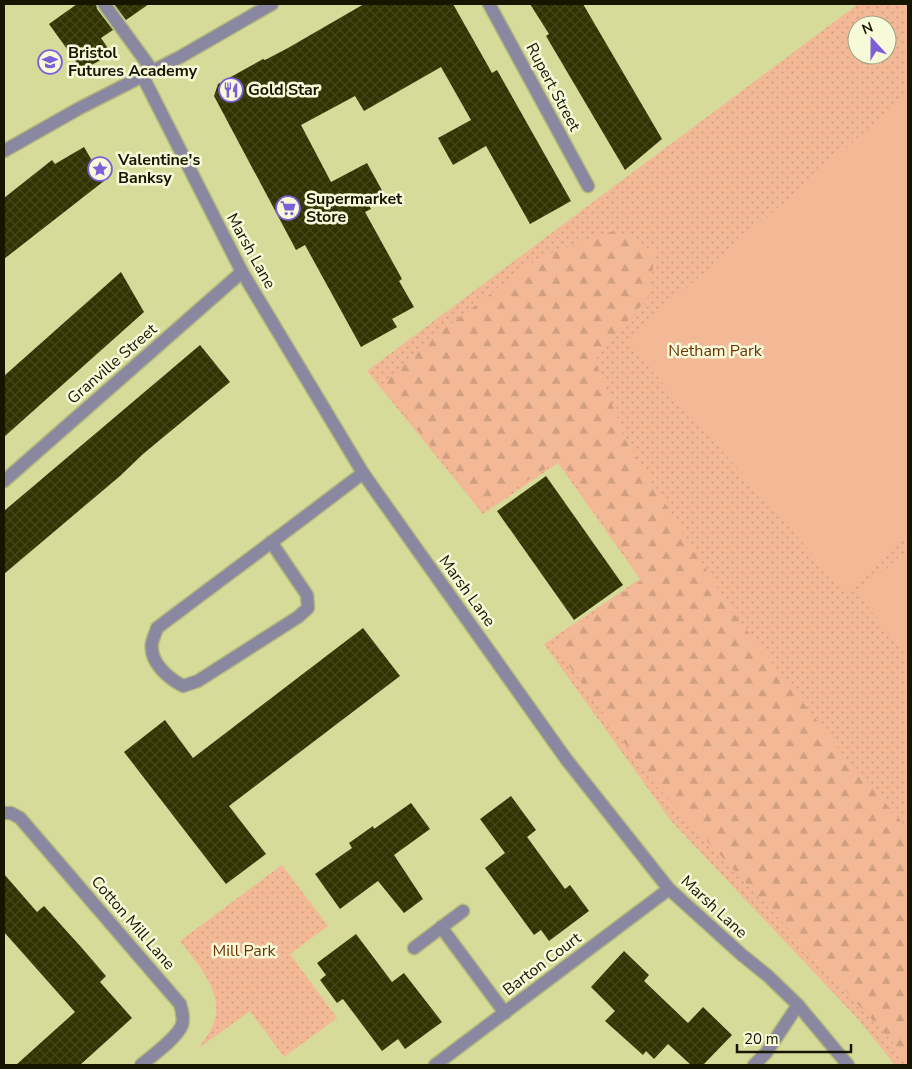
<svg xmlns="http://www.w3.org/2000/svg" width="912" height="1069" font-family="'Nunito Sans',sans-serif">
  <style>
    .grass { fill: url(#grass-dots); fill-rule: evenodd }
    .forest { fill: url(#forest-firs) }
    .pitch { fill: #f3b997 }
    .building { fill: url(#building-cross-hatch) }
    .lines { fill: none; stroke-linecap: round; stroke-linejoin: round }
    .minor-casing { stroke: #b4b87d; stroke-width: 15 }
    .minor { stroke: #8a87a1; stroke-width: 12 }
    .labels { text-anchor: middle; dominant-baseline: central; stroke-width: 5; stroke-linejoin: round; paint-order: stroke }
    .poi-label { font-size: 16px; font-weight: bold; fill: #161600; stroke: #f7fad9; text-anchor: start }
    .street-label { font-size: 16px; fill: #161600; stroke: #f7fad9 }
    .park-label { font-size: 16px; fill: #6d3202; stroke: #f7fad9 }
  </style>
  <defs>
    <pattern id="grass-dots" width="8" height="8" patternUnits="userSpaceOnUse" patternTransform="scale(1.25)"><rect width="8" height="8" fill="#f3b997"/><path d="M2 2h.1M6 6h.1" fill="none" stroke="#d09e80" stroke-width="1.8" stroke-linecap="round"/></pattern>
    <pattern id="forest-firs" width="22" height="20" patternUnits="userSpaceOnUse" patternTransform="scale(1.25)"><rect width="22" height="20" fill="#f3b997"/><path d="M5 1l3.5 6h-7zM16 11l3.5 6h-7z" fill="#d09e80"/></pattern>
    <pattern id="building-cross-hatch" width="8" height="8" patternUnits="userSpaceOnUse" patternTransform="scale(1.25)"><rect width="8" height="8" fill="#313300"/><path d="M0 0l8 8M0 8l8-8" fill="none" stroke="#45471b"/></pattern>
  </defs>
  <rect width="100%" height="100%" fill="#d7db99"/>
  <g class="grass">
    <path d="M858,4h50v1061h-13l-37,-46 -186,-197 -128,-178 96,-65 -82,-116 -75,51 -116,-143zM857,25h30v30h-30z"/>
    <path d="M282,865l46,61 -38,28 47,64 -53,39 -34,-46 -51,37c4,-7 11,-15 14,-23 13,-31 -16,-62 -33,-84z"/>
  </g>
  <path class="forest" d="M616,230l39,22 -6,44 -54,64 31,81 106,170 113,146 63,72v234l-18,-24 -239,-259 -98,-137 90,-64 -84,-119 -76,49 -102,-123 55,-51 104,-78z"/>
  <g class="pitch">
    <path d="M908,94v441l-63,56 -219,-250z"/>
    <path d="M908,550v105l-51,-61z"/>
  </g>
  <g class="building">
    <path d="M77,4h19l1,5 16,21 -12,8 11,16 -30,16 -33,-46z"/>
    <path d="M114,4h35l-23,16z"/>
    <path d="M364,4h89l39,69 5,-3 74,131 -41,23 -44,-78 -33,19 -15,-27 33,-18 -30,-53 -77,44 -9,-15 -54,29 30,57 36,-19 17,31 -16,9 3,6 -6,3 37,67 -3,2 15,26 -22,12 5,8 -36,20 -56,-102 -9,5 -82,-154 4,-12 45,-25 2,1 23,-12z"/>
    <path d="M530,4h53l79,135 -37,31 -79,-134 3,-2z"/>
    <path d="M84,147l20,34 -100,78v-61l48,-38 3,4z"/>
    <path d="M121,272l23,40 -140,125v-61z"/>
    <path d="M200,345l30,37 -87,72 -23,22 -116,98v-63z"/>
    <path d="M546,476l77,109 -49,35 -77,-109z"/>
    <path d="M363,628l37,48 -171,130 37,48 -40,30 -102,-132 41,-32 28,38z"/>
    <path d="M511,796l25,34 -28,22 19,-15 38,52 5,-4 19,26 -40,30 -8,-11 -7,5 -49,-67 20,-15 -25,-34z"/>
    <path d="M411,803l19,26 -36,26 29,44 -19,14 -26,-32 -38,28 -25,-35 37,-26 -3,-5 24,-17 1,3z"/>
    <path d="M4,874l33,38 7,-6 37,41 25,29 -6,6 32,36 -52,47h-64l59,-53 -71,-80z"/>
    <path d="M356,934l36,48 12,-9 38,49 -37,27 -7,-10 -16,12 -39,-52 -6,4 -17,-23 6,-5 -9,-12z"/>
    <path d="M624,951l25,24 -5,6 44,42 15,-16 29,28 -29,30h-12l-23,-21 -14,15 -8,-8 -3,4 -38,-34 10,-10 -24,-24z"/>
  </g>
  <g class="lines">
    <g class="minor-casing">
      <g id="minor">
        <path d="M104,4l48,66"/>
        <path d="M489,4l99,182"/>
        <path d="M142,75l100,197 121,201 14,20 189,266 103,130 73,66 26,21 30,29 50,60"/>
        <path d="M4,151l74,-42 102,-52 92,-53"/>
        <path d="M4,481l238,-209"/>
        <path d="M271,542l36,53 1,13 -10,9 -100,64 -15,5c-15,-8 -34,-24 -31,-43 1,-5 4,-11 5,-15 69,-52 138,-103 206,-155"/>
        <path d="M4,813h7l9,5 160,186c2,7 4,14 2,21 -5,13 -30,31 -41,40"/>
        <path d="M441,927l64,86"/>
        <path d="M414,948l49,-37"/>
        <path d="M435,1065l234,-176"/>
        <path d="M754,1065l12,-12 32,-48"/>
      </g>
    </g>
    <use href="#minor" class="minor"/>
  </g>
  <defs>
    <g id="school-ring" transform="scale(1.25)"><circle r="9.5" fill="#f7fad9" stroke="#7d5ed9" stroke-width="1.5"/><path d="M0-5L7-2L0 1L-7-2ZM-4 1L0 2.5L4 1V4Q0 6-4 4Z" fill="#7d5ed9"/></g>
    <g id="restaurant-ring" transform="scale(1.25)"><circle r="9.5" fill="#f7fad9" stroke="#7d5ed9" stroke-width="1.5"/><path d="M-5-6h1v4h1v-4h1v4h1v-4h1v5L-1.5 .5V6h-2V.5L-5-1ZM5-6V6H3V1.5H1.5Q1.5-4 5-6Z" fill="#7d5ed9"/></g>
    <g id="sight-ring" transform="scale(1.25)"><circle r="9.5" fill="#f7fad9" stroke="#7d5ed9" stroke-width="1.5"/><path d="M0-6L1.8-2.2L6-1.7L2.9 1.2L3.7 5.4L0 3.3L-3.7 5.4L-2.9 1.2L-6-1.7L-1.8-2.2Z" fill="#7d5ed9"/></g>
    <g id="supermarket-ring" transform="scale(1.25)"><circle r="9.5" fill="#f7fad9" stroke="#7d5ed9" stroke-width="1.5"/><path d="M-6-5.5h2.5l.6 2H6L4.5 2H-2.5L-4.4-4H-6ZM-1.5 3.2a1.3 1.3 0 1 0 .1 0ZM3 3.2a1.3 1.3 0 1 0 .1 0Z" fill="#7d5ed9"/></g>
  </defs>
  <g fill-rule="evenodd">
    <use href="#school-ring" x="50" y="62"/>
    <use href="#restaurant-ring" x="231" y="90"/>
    <use href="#sight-ring" x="100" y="169"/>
    <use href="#supermarket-ring" x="288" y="208"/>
  </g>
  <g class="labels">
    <g class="poi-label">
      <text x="68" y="53">Bristol<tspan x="68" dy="18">Futures Academy</tspan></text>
      <text x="248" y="90">Gold Star</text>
      <text x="118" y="160">Valentine's<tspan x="118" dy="18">Banksy</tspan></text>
      <text x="306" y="199">Supermarket<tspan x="306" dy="18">Store</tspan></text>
    </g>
    <g class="street-label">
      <text transform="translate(553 87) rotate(62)">Rupert Street</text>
      <text transform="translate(251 251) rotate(61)">Marsh Lane</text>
      <text transform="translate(112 364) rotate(-41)">Granville Street</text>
      <text transform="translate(467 591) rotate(54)">Marsh Lane</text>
      <text transform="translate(714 907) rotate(43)">Marsh Lane</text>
      <text transform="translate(133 923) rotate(49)">Cotton Mill Lane</text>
      <text transform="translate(542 964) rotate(-37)">Barton Court</text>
    </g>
    <g class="park-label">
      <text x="715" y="351">Netham Park</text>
      <text x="244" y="951">Mill Park</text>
    </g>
  </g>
  <rect width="912" height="1069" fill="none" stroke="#161600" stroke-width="10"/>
  <g transform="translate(872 40) rotate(339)"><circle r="24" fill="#f7fad9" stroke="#9d9f82"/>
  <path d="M0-4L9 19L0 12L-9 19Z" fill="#7d5ed9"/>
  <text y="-8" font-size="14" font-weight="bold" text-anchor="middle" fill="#161600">N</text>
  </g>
  <path d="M737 1044v8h114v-8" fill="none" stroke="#161600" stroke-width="2.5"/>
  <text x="744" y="1044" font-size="15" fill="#161600" stroke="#f7fad9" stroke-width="4" paint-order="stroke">20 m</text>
</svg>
